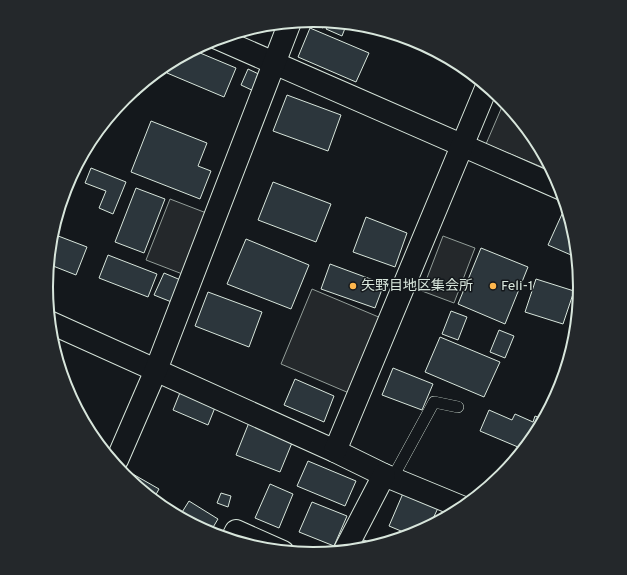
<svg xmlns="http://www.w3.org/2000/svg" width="627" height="575" font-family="Overpass,'Noto Sans JP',sans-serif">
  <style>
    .parking { fill: #24282b; stroke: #939e99 }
    .building { fill: #2c363c; stroke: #d8e6dc }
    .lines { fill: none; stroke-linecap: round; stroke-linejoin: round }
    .service-casing { stroke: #d8e6dc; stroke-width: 12 }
    .minor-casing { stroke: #d8e6dc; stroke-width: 24 }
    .service { stroke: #14181c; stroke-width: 11 }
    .minor { stroke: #14181c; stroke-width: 22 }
    .poi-dot { fill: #ffb74d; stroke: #14181c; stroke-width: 1.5 }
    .labels { text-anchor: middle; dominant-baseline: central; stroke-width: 3; stroke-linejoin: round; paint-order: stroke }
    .poi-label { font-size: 14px; fill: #d8e6dc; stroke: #14181c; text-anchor: start }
    .rim { fill: none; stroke: #d8e6dc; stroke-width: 2 }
  </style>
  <rect width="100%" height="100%" fill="#14181c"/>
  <g class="parking">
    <path d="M504,102l3,2 29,35 18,33 -68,-28z"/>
    <path d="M170,199l39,15 -24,61 -39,-15z"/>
    <path d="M443,236l32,12 -21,55 -32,-12z"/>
    <path d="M312,289l69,29 -32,75 -68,-29z"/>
  </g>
  <g class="building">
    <path d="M310,20h4l12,1 -3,7 -13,-6z"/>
    <path d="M330,22l17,1 -5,13 -16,-7z"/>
    <path d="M310,28l59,25 -13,29 -58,-25z"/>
    <path d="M193,50l43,18 -12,29 -57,-24 5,-12z"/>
    <path d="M248,69l17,8 -7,16 -17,-8z"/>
    <path d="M145,81l-6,14 -7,-3z"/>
    <path d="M287,95l54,20 -13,36 -55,-20z"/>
    <path d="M151,121l56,22 -9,23 13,5 -11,28 -69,-27z"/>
    <path d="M77,165l3,1 -8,23 -6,-2z"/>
    <path d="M91,168l35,14 -13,32 -14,-6 7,-17 -21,-8z"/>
    <path d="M273,182l58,22 -15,38 -58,-22z"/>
    <path d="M136,188l29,11 -21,54 -29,-11z"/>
    <path d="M562,214l8,4 6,18 2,22 -30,-13z"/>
    <path d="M366,217l41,16 -12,34 -42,-15z"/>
    <path d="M53,234l34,13 -11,28 -28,-11z"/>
    <path d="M246,239l63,26 -18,44 -64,-25z"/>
    <path d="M481,248l47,19 -23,57 -47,-20z"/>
    <path d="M108,255l49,19 -9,23 -49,-19z"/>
    <path d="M330,264l54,20 -9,24 -54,-19z"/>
    <path d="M164,273l19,8 -9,22 -20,-8z"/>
    <path d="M536,279l38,12 -11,33 -38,-12z"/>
    <path d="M208,292l54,20 -13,35 -54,-21z"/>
    <path d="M579,310l-2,17 -4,-2z"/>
    <path d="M451,311l16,6 -9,23 -16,-6z"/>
    <path d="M499,330l15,6 -9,22 -15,-6z"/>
    <path d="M440,337l60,25 -16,35 -59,-25z"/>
    <path d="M569,357l1,1 -6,22 -4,-2z"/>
    <path d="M393,368l40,16 -11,26 -40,-15z"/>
    <path d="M295,379l39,17 -10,26 -40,-17z"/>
    <path d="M181,390l35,15 -8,20 -35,-15z"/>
    <path d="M489,410l23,10 3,-6 18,8 2,-6 10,4 -9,16 -11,14 -45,-19z"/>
    <path d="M250,420l44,18 -14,34 -44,-17z"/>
    <path d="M308,461l48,20 -11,25 -48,-20z"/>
    <path d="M131,473l28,16 -6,11 -26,-21z"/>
    <path d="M270,484l23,10 -14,34 -24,-10z"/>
    <path d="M404,491l35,15 -10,21 -16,9 -24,-10z"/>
    <path d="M221,493l10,3 -3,11 -11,-4z"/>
    <path d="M189,501l29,18 -9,15 -30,-17z"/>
    <path d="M312,502l35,14 -13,30 -35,-14z"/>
    <path d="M364,540l14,6 -18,4z"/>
  </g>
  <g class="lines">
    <g class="service-casing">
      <path id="service" d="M392,479l42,-77 24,5"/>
    </g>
    <g class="minor-casing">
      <g id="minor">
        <path d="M217,38l345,151"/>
        <path d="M49,322l286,129 49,24 80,33"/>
        <path d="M335,451l152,-365"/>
        <path d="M117,460l39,-90 134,-348"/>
        <path d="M231,541l5,-10 47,21"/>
        <path d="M344,552l40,-77"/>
      </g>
    </g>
    <use href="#service" class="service"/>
    <use href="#minor" class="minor"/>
  </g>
  <g class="poi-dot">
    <circle cx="353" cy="286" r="4"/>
    <circle cx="493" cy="286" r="4"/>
  </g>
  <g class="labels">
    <g class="poi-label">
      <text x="361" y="286">矢野目地区集会所</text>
      <text x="501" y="286">Feli-1</text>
    </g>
  </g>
  <path d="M0 0H627V575H0ZM53 287a260 260 0 1 1 520 0a260 260 0 1 1-520 0Z" fill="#24282b" fill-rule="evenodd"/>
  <path class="rim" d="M53 287a260 260 0 1 1 520 0a260 260 0 1 1-520 0Z"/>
</svg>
